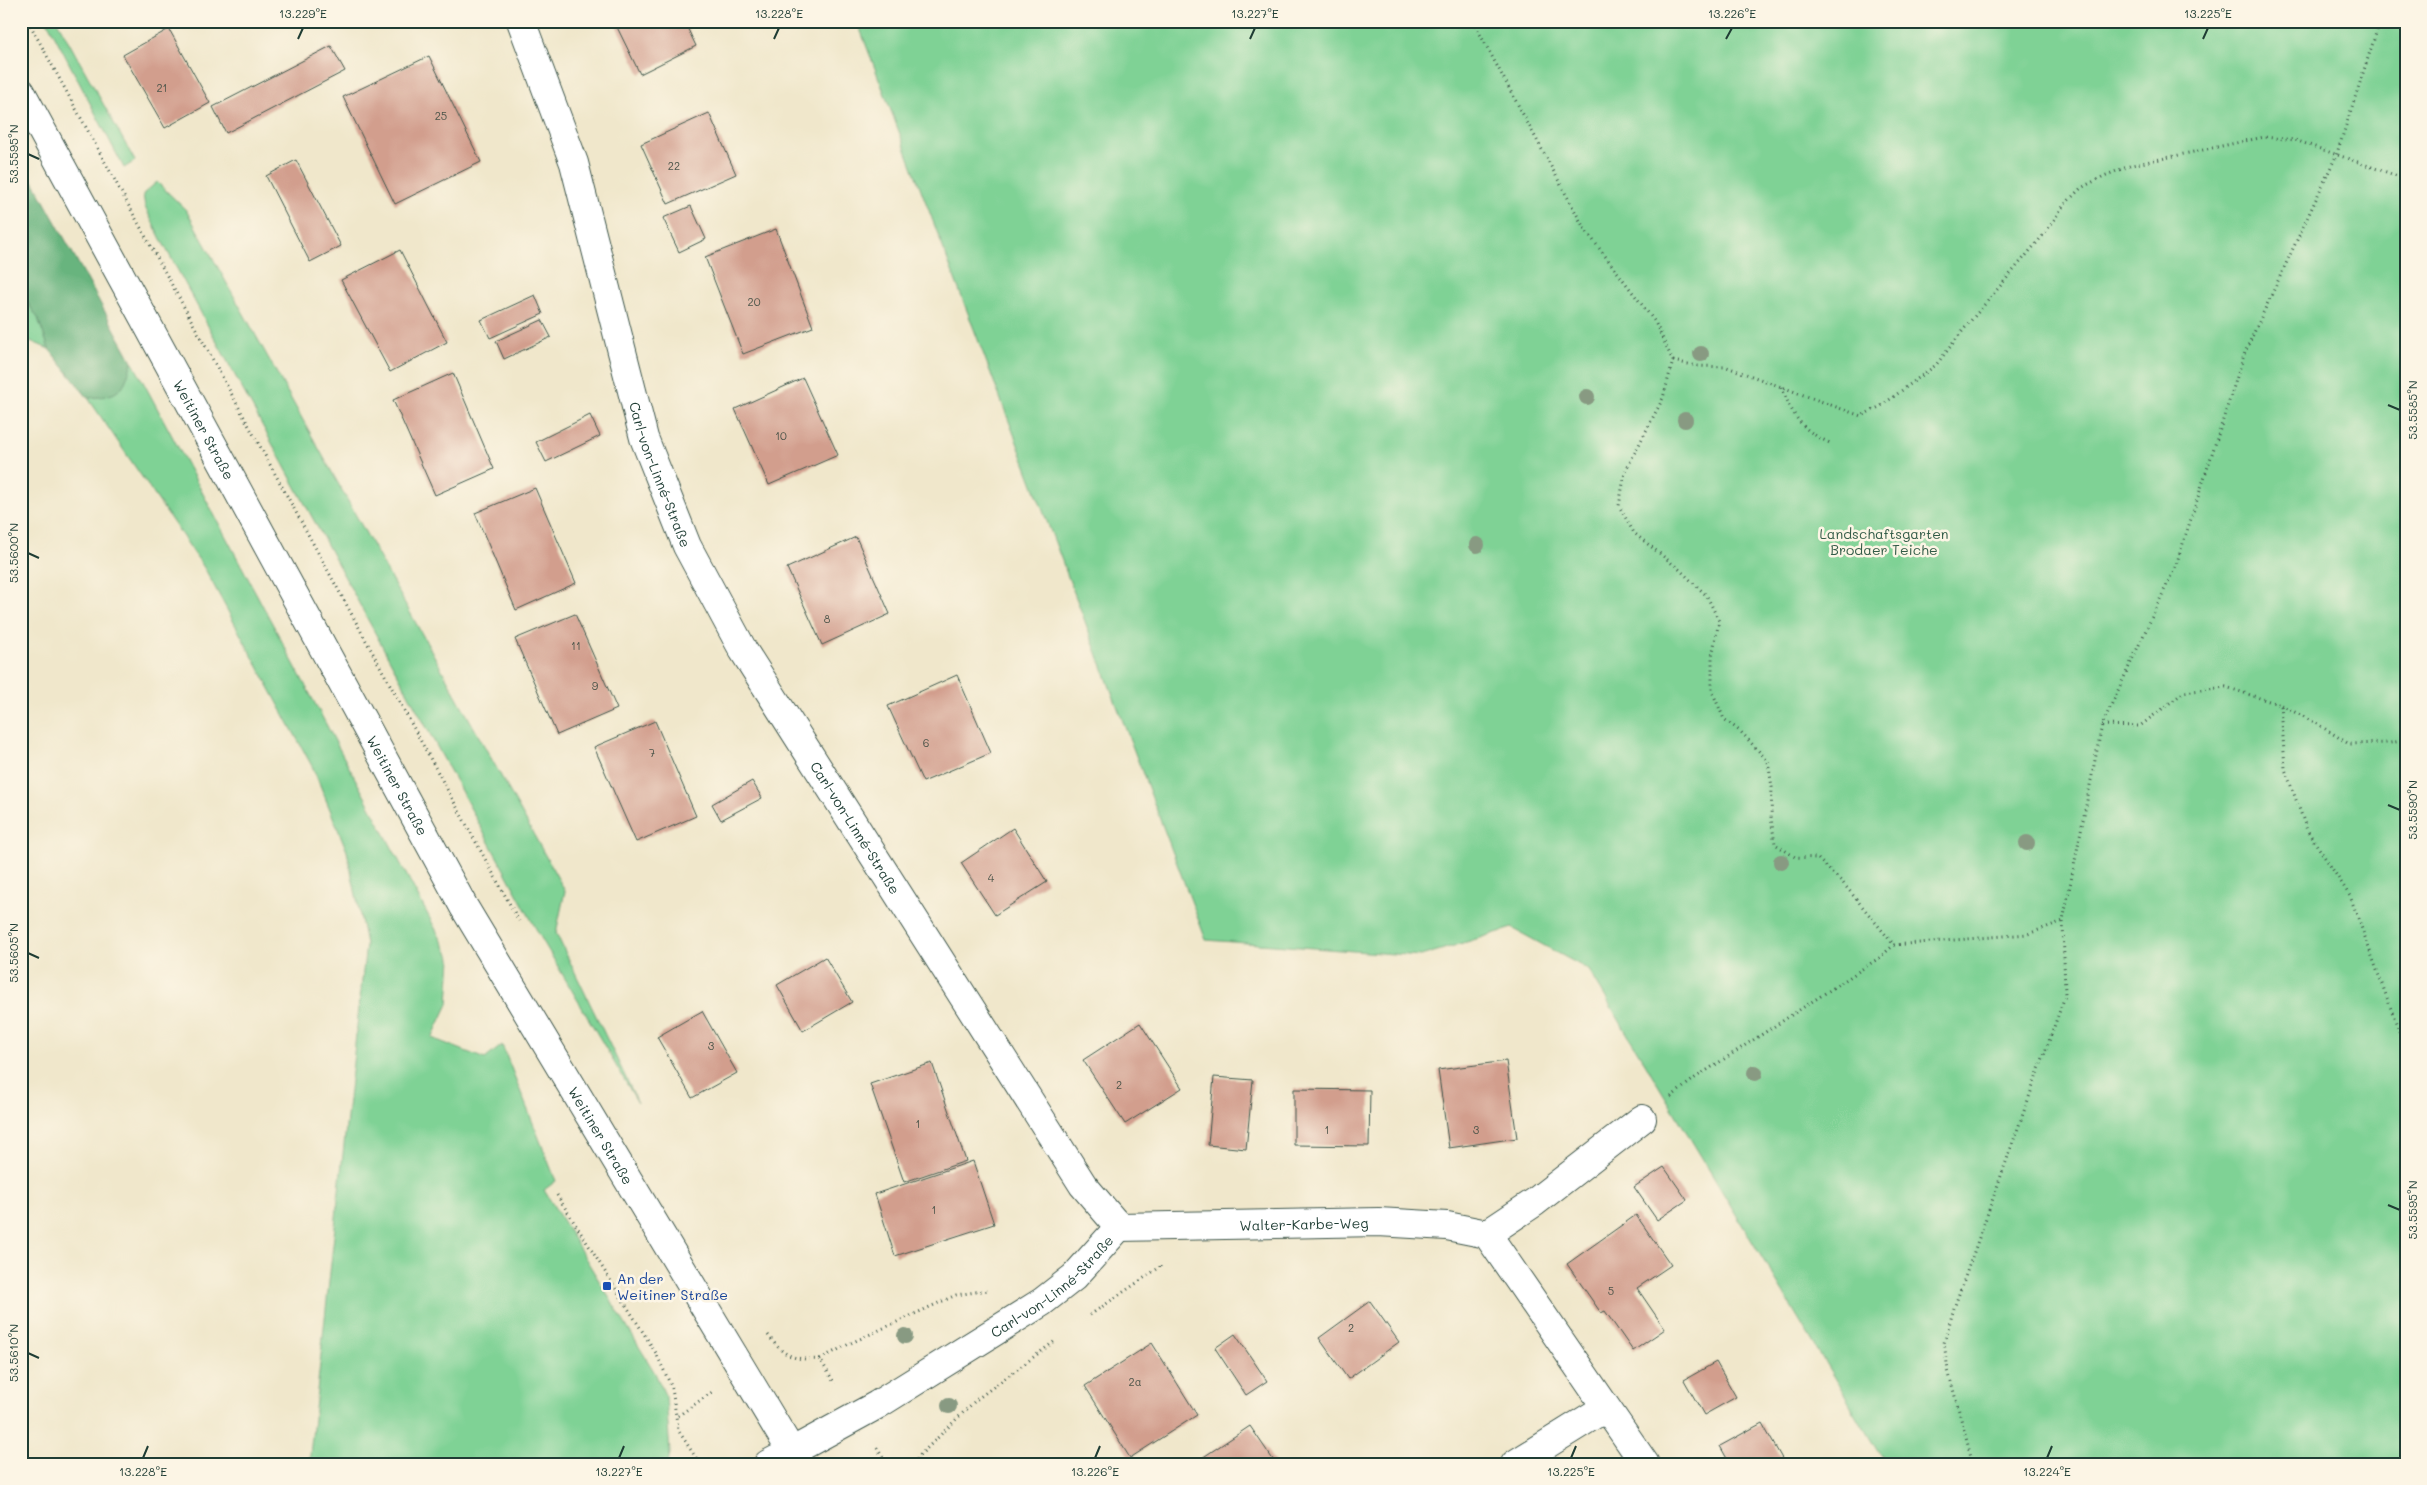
<svg xmlns="http://www.w3.org/2000/svg" width="2427" height="1485" font-family="Mali,sans-serif">
  <style>
    .green { fill: #7fd295; stroke: #4f8864 }
    .forest { fill: #67b47e; stroke: #437859 }
    .building { fill: #d29e8d }
    .lines { fill: none; stroke-linecap: round; stroke-linejoin: round }
    .street-casing { stroke: #3e564b; stroke-width: 30 }
    .secondary-casing { stroke: #3e564b; stroke-width: 30 }
    .primary-casing { stroke: #3e564b; stroke-width: 30 }
    .path { stroke: #3e564b; stroke-width: 3; stroke-dasharray: 1 4; stroke-linecap: butt }
    .street { stroke: #fff; stroke-width: 28 }
    .secondary { stroke: #fff; stroke-width: 28 }
    .primary { stroke: #fff; stroke-width: 28 }
    .tree { fill: #889a82 }
    .ticks { fill: none; stroke: #1f3d34; stroke-width: 2 }
    .transit-dot { fill: #1a4fb4; stroke: #fcf5e5; stroke-width: 2 }
    .labels { text-anchor: middle; dominant-baseline: central; stroke-width: 5; stroke-linejoin: round; paint-order: stroke }
    .number-label { font-size: 11px; fill: #4c554a }
    .street-label { font-size: 14px; fill: #1f3d34; stroke: #fcf5e5 }
    .park-label { font-size: 14px; fill: #325b47; stroke: #fcf5e5 }
    .transit-label { font-size: 14px; fill: #164399; stroke: #fcf5e5; text-anchor: start }
    .neatline { fill: none; stroke: #1f3d34; stroke-width: 2 }
    .ticks-label { font-size: 12px; text-anchor: middle; fill: #1f3d34 }
  </style>
  <rect width="100%" height="100%" fill="#fcf5e5"/>
  <filter id="ink" filterUnits="userSpaceOnUse"><feTurbulence type="fractalNoise" baseFrequency=".02" numOctaves="2"/><feDisplacementMap in="SourceGraphic" scale="10" xChannelSelector="R" yChannelSelector="G"/><feConvolveMatrix kernelMatrix="1 2 1 2 8 2 1 2 1" color-interpolation-filters="sRGB"/></filter>
  <filter id="wash" filterUnits="userSpaceOnUse"><feTurbulence type="fractalNoise" baseFrequency=".0096" numOctaves="4" result="noise"/><feDisplacementMap in="SourceGraphic" scale="20" xChannelSelector="R" yChannelSelector="G"/><feGaussianBlur stdDeviation="1.12" result="paint"/><feColorMatrix in="noise" values="0 0 0 0 0 0 0 0 0 0 0 0 0 0 0 0 0 1.4 0 .05"/><feComposite in="paint" operator="in"/></filter>
  <g filter="url(#wash)">
    <rect width="100%" height="100%" fill="#f0e7cb"/>
    <g class="green">
      <path d="M47,21h10l78,140 -11,7z"/>
      <path d="M857,21h1549v1443h-520l-297,-494 -77,-42 -91,28 -215,-16z"/>
      <path d="M157,182l29,28 379,681 -9,42 82,170 -98,-167 -377,-693 -18,-36 -2,-13z"/>
      <path d="M21,294l17,24 11,31 -28,-12z"/>
      <path d="M132,361l319,597 -3,46 -16,34 53,21 17,-14 54,136 -12,9 111,183 11,24 4,56 -2,11h-359l57,-520 -19,-93 -34,-83 -108,-199 -117,-171c32,-2 36,-7 44,-37z"/>
    </g>
    <path class="forest" d="M21,159l111,202c-8,30 -12,35 -44,37l-39,-49 -11,-31 -17,-25z"/>
    <g id="blocks">
      <g class="building">
        <path d="M614,21h70l12,25 -56,28z"/>
        <path d="M169,29l41,74 -45,25 -42,-73z"/>
        <path d="M331,46l14,25 -119,62 -13,-26z"/>
        <path d="M429,56l52,106 -86,42 -52,-107z"/>
        <path d="M709,113l27,61 -68,30 -27,-60z"/>
        <path d="M296,160l45,86 -31,16 -44,-86z"/>
        <path d="M691,206l15,33 -27,13 -16,-34z"/>
        <path d="M776,229l37,98 -70,27 -38,-97z"/>
        <path d="M400,250l47,92 -57,30 -49,-92z"/>
        <path d="M535,295l8,19 -53,24 -9,-18z"/>
        <path d="M542,320l9,17 -47,22 -8,-18z"/>
        <path d="M453,373l41,96 -59,26 -42,-95z"/>
        <path d="M803,378l35,77 -69,30 -34,-76z"/>
        <path d="M590,415l10,21 -54,26 -10,-20z"/>
        <path d="M535,488l41,95 -60,27 -41,-97z"/>
        <path d="M856,537l34,77 -68,31 -35,-77z"/>
        <path d="M575,614l42,95 -60,26 -42,-96z"/>
        <path d="M957,675l34,78 -68,29 -35,-76z"/>
        <path d="M655,721l41,95 -60,26 -42,-95z"/>
        <path d="M752,781l10,17 -41,22 -9,-16z"/>
        <path d="M1013,828l34,54 -52,33 -34,-52z"/>
        <path d="M825,957l27,45 -49,29 -26,-46z"/>
        <path d="M702,1011l35,62 -45,25 -35,-61z"/>
        <path d="M1140,1023l42,65 -57,36 -42,-64z"/>
        <path d="M1506,1061l11,77 -68,10 -11,-78z"/>
        <path d="M932,1063l34,98 -62,21 -34,-98z"/>
        <path d="M1214,1077l39,3 -7,69 -38,-4z"/>
        <path d="M1294,1089l76,1 -1,56 -75,-1z"/>
        <path d="M973,1161l21,63 -99,32 -20,-62z"/>
        <path d="M1664,1167l23,33 -30,20 -23,-33z"/>
        <path d="M1636,1215l35,50 -34,23 28,41 -32,22 -28,-40 -4,2 -34,-49z"/>
        <path d="M1370,1301l29,41 -51,37 -29,-41z"/>
        <path d="M1235,1334l32,47 -21,14 -31,-47z"/>
        <path d="M1152,1343l45,72 -67,43 -45,-72z"/>
        <path d="M1716,1362l20,35 -32,18 -20,-35z"/>
        <path d="M1762,1423l23,41h-55l-10,-18z"/>
        <path d="M1250,1426l26,38h-83z"/>
      </g>
    </g>
  </g>
  <g filter="url(#ink)">
    <use href="#blocks" fill-opacity="0" stroke="#3e564b" stroke-width="1"/>
    <g class="lines">
      <g class="street-casing">
        <g id="street">
          <path id="s1" d="M521,21l53,142 70,275 43,108 56,104 340,535 36,42"/>
          <path id="s2" d="M1119,1227l259,-5 69,4 40,8 158,230"/>
          <path d="M1487,1234l48,-32 107,-83"/>
          <path id="s3" d="M791,1452l86,-47 165,-103 32,-25 45,-50"/>
          <path d="M1515,1464l90,-56"/>
        </g>
      </g>
      <g class="secondary-casing">
        <path id="secondary" d="M768,1464l23,-12"/>
      </g>
      <g class="primary-casing">
        <g id="primary">
          <path id="s4" d="M21,92l443,815 335,557"/>
        </g>
      </g>
      <g class="path">
        <path d="M28,21l491,900"/>
        <path d="M1473,21l111,207 71,94 18,39 -10,37 -38,74 -6,34 15,27 45,36 28,27 12,25 -7,35v35l12,28 17,13 27,29 4,26 -1,31 4,26 20,13 22,1 26,25 51,62"/>
        <path d="M1673,361l25,5 29,1 134,49 20,-10 55,-41 32,-41 77,-91 19,-28 17,-17 23,-12 28,-11 132,-28 31,3 111,39"/>
        <path d="M1781,387c13,29 18,42 49,56"/>
        <path d="M2281,705l35,18 33,21 41,-1 16,-3"/>
        <path d="M2102,725l38,1 44,-34 42,-5 55,18 4,64 22,61 43,66 56,154"/>
        <path d="M1671,1097l24,-19 184,-120 15,-13 134,-11 35,-13"/>
        <path d="M557,1195l99,158 16,35 6,42 22,34"/>
        <path d="M1090,1315l70,-48v-4"/>
        <path d="M768,1335c16,22 25,25 52,24l15,25"/>
        <path d="M820,1359l31,-16 105,-48 33,-5"/>
        <path d="M678,1416l34,-24"/>
        <path d="M877,1448l10,16"/>
        <path d="M915,1464l3,-7 58,-57 79,-59"/>
        <path d="M1973,1464l-25,-94 -4,-27 10,-35 111,-312 -2,-75 39,-196 74,-160 69,-213 91,-196 44,-135"/>
      </g>
      <use href="#street" class="street"/>
      <use href="#secondary" class="secondary"/>
      <use href="#primary" class="primary"/>
    </g>
    <g class="tree">
      <circle cx="1701" cy="354" r="8"/>
      <circle cx="1587" cy="397" r="8"/>
      <circle cx="1685" cy="420" r="8"/>
      <circle cx="1477" cy="545" r="8"/>
      <circle cx="2027" cy="843" r="8"/>
      <circle cx="1781" cy="862" r="8"/>
      <circle cx="1755" cy="1073" r="8"/>
      <circle cx="905" cy="1336" r="8"/>
      <circle cx="949" cy="1406" r="8"/>
    </g>
  </g>
  <path class="ticks" d="M298,39l5,-11M774,39l5,-11M1250,39l5,-11M1726,39l6,-11M2203,39l5,-11M28,154l11,5M2388,405l12,5M28,553l11,5M2388,805l12,5M28,953l11,5M2388,1205l12,5M28,1353l11,5M143,1458l5,-12M619,1458l5,-12M1095,1458l5,-12M1571,1458l5,-12M2047,1458l5,-12"/>
  <rect class="transit-dot" x="602" y="1281" width="10" height="10" rx="2.5"/>
  <g class="labels">
    <g class="number-label">
      <text x="162" y="87">21</text>
      <text x="441" y="115">25</text>
      <text x="674" y="165">22</text>
      <text x="754" y="301">20</text>
      <text x="781" y="435">10</text>
      <text x="827" y="618">8</text>
      <text x="576" y="645">11</text>
      <text x="595" y="685">9</text>
      <text x="926" y="742">6</text>
      <text x="652" y="752">7</text>
      <text x="991" y="877">4</text>
      <text x="711" y="1045">3</text>
      <text x="1119" y="1084">2</text>
      <text x="918" y="1123">1</text>
      <text x="1327" y="1129">1</text>
      <text x="1476" y="1129">3</text>
      <text x="934" y="1209">1</text>
      <text x="1611" y="1290">5</text>
      <text x="1351" y="1327">2</text>
      <text x="1135" y="1381">2a</text>
    </g>
    <g class="street-label">
      <text stroke="none"><textPath href="#s4" startOffset="384">Weitiner Straße</textPath></text>
      <text stroke="none"><textPath href="#s1" startOffset="475">Carl-von-Linné-Straße</textPath></text>
      <text stroke="none"><textPath href="#s4" startOffset="789">Weitiner Straße</textPath></text>
      <text stroke="none"><textPath href="#s1" startOffset="880">Carl-von-Linné-Straße</textPath></text>
      <text stroke="none"><textPath href="#s4" startOffset="1194">Weitiner Straße</textPath></text>
      <text stroke="none"><textPath href="#s2" startOffset="185">Walter-Karbe-Weg</textPath></text>
      <text stroke="none"><textPath href="#s3" startOffset="310">Carl-von-Linné-Straße</textPath></text>
    </g>
    <g class="park-label">
      <text x="1884" y="533">Landschaftsgarten<tspan x="1884" dy="16">Brodaer Teiche</tspan></text>
    </g>
    <g class="transit-label">
      <text x="617" y="1278">An der<tspan x="617" dy="16">Weitiner Straße</tspan></text>
    </g>
  </g>
  <rect width="2427" height="1485" fill="none" stroke="#fcf5e5" stroke-width="55"/>
  <rect x="28" y="28" width="2372" height="1430" class="neatline"/>
  <g class="ticks-label">
    <text x="303" y="18">13.229°E</text>
    <text x="779" y="18">13.228°E</text>
    <text x="1255" y="18">13.227°E</text>
    <text x="1732" y="18">13.226°E</text>
    <text x="2208" y="18">13.225°E</text>
    <text transform="translate(14 154) rotate(-90)" y="4">53.5595°N</text>
    <text transform="translate(2413 410) rotate(-90)" y="4">53.5585°N</text>
    <text transform="translate(14 553) rotate(-90)" y="4">53.5600°N</text>
    <text transform="translate(2413 810) rotate(-90)" y="4">53.5590°N</text>
    <text transform="translate(14 953) rotate(-90)" y="4">53.5605°N</text>
    <text transform="translate(2413 1210) rotate(-90)" y="4">53.5595°N</text>
    <text transform="translate(14 1353) rotate(-90)" y="4">53.5610°N</text>
    <text x="143" y="1476">13.228°E</text>
    <text x="619" y="1476">13.227°E</text>
    <text x="1095" y="1476">13.226°E</text>
    <text x="1571" y="1476">13.225°E</text>
    <text x="2047" y="1476">13.224°E</text>
  </g>
</svg>
